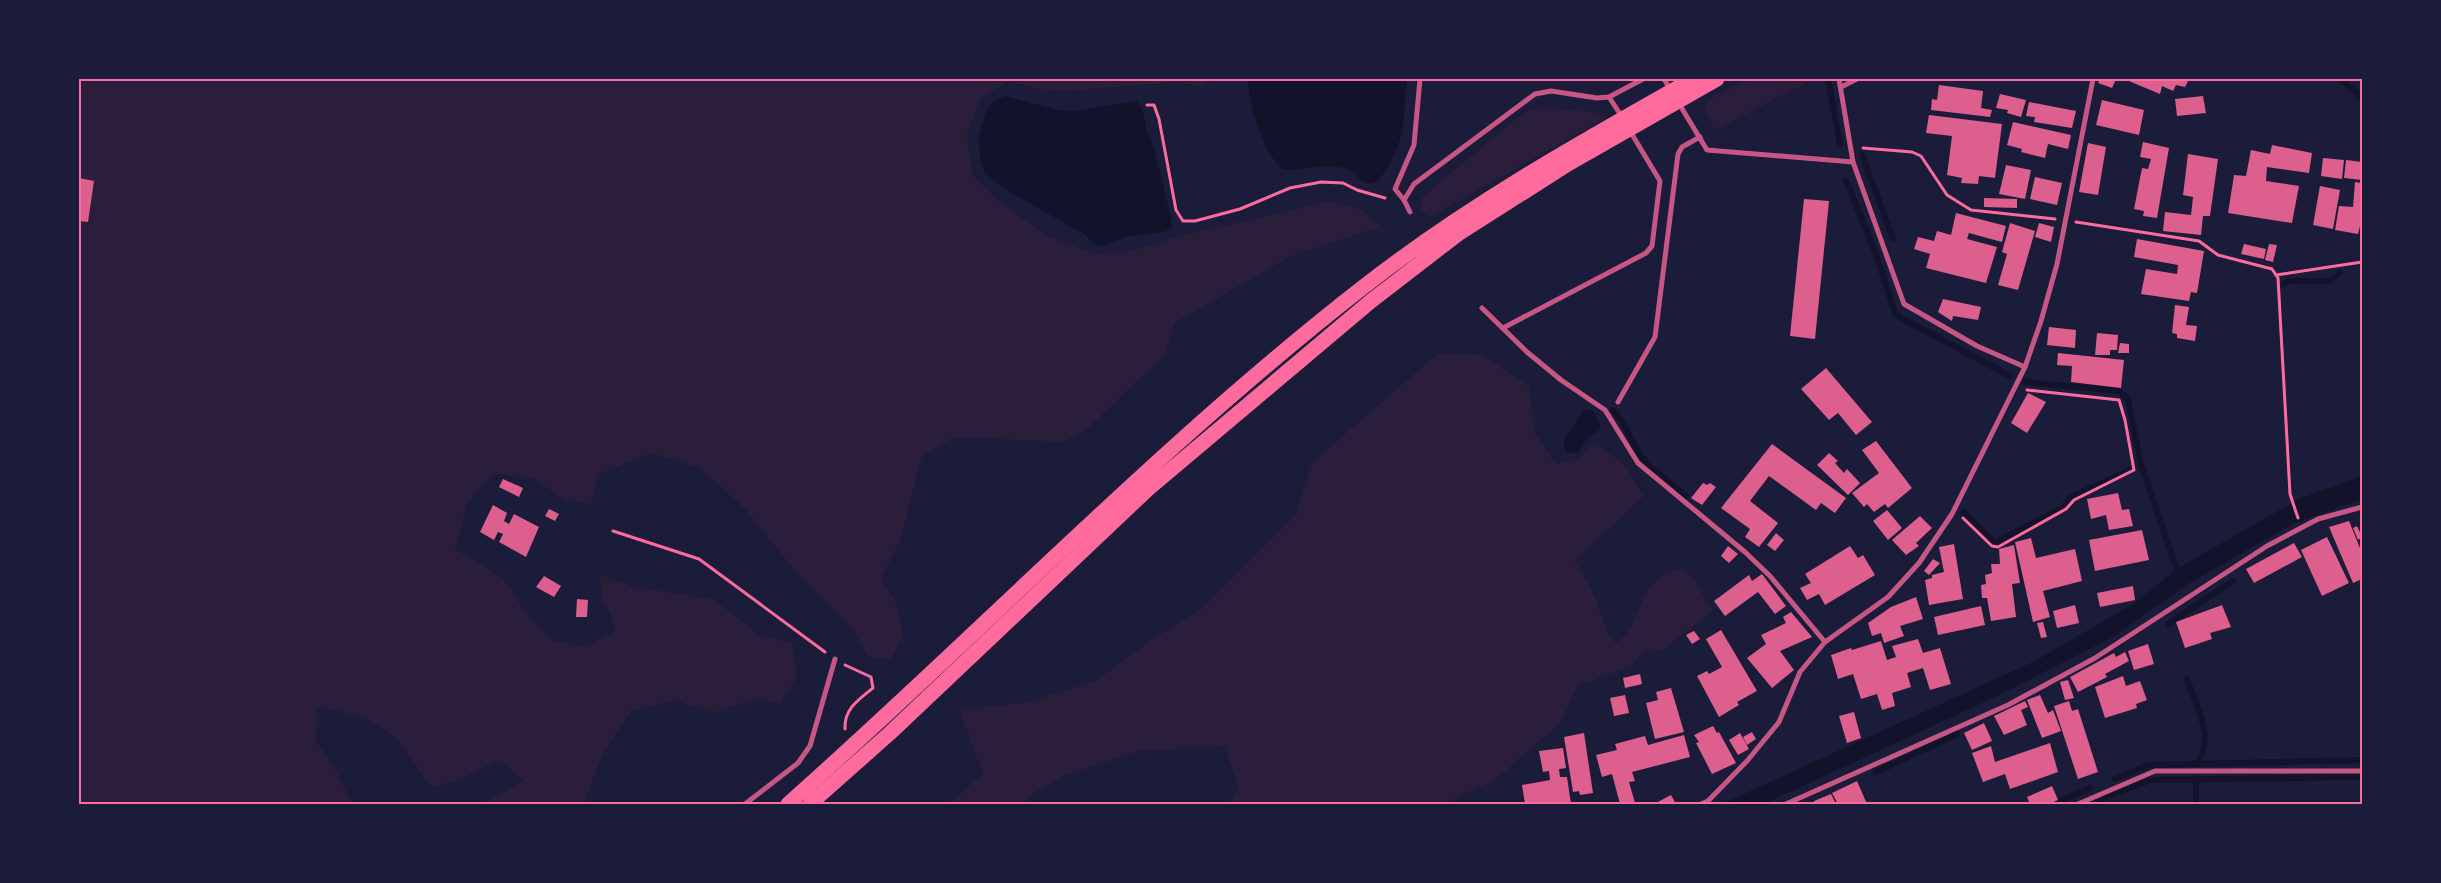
<svg xmlns="http://www.w3.org/2000/svg" width="2441" height="883" font-family="Manrope,sans-serif">
  <style>
    .green { fill: #2a1e3b }
    .water { fill: #12122b }
    .lines { fill: none; stroke-linecap: round; stroke-linejoin: round }
    .stream { stroke: #12122b; stroke-width: 6 }
    .building { fill: #dd5f8e }
    .path { stroke: #ff6b9d; stroke-width: 3 }
    .minor { stroke: #c65784; stroke-width: 5 }
    .motorway { stroke: #ff6b9d; stroke-width: 15 }
    .neatline { fill: none; stroke: #ff6b9d; stroke-width: 2 }
  </style>
  <rect width="100%" height="100%" fill="#1b1b3a"/>
  <g class="green">
    <path d="M79,79h1136l-14,7 -24,-4 -114,9 -31,-3 -22,-8 -29,18 -14,36 5,40 25,26 51,36 48,18 38,-4 43,-13 152,-36 32,8 19,18 -89,29 -117,67 -9,32 -76,72 -25,15 -109,-5 -33,19 -21,83 -20,41 15,22 7,33 -12,25 -23,-4 -15,-26 -63,-65 -47,-58 -43,-39 -49,-15 -51,21 -10,31 -26,-6 -32,-21 -37,-4 -27,27 -13,48 48,29 27,41 23,22 33,5 29,-14 -4,-17 -9,-15 -3,-26 34,13 80,12 46,36 33,8 5,34 -17,27 -25,-5 -42,14 -38,-13 -44,11 -28,43 -17,43v7h-104l42,-23 -25,-21 -38,19 -30,8 -36,-50 -31,-20 -47,-11 -1,35 21,31 16,32h-274z"/>
    <path d="M1749,79h65l-99,51 -10,-18 3,-13z"/>
    <path d="M1543,107l57,6 6,5 -176,99 -9,-6 1,-14 101,-84z"/>
    <path d="M1437,354l46,1 46,31 5,46 22,32 24,-6 15,-15 30,22 19,31 -69,64 20,37 14,40 7,6c30,-19 19,-69 67,-74l9,8 20,32 -4,6 -45,35 -11,3 -7,-4 -12,16 -56,21 -16,36 -66,58 -51,24h-214l9,-18 -15,-39 -85,4 -75,25 -36,20 -2,8h-78l35,-30 -24,-65 65,-6 73,-23 54,-40 50,-31 96,-96 8,-30 9,-22z"/>
  </g>
  <g class="water">
    <path d="M1248,79h159c-2,16 -2,33 -4,49 -2,13 -18,53 -31,55 -11,2 -14,-10 -22,-13 -23,-9 -44,1 -67,0 -20,-18 -35,-65 -35,-91z"/>
    <path d="M1005,96l52,14 16,1 64,-10 6,11 4,20 7,15 19,80 -9,5 -39,5 -24,9 -7,-2 -10,-10 -69,-39 -30,-21 -5,-14 -1,-22 8,-30 5,-6z"/>
    <path d="M1584,410h8l9,16c-2,6 -7,7 -12,11 -6,5 -7,12 -13,16l-10,-1 -3,-9 2,-5z"/>
    <path d="M2362,476v23l-69,25 -105,60 -75,53 -116,59 -233,108h-42l313,-143 100,-58 40,-33 124,-71z"/>
  </g>
  <g class="lines">
    <g class="stream">
      <path d="M1828,79l12,65"/>
      <path d="M2341,79l21,19"/>
      <path d="M1862,155l31,84"/>
      <path d="M1846,180l30,74 19,59 8,6 107,57"/>
      <path d="M2284,284l6,-3h40l10,-8"/>
      <path d="M2025,382l94,9 9,8 13,65 38,112"/>
      <path d="M1613,410c14,14 18,35 31,50 12,13 29,24 42,36"/>
      <path d="M1964,512l31,31 69,-36 5,-9 61,-28"/>
      <path d="M2168,624l65,-43"/>
      <path d="M2187,679c10,29 28,57 10,85"/>
      <path d="M1876,772l81,-38"/>
      <path d="M2115,779l33,-14 214,-5"/>
      <path d="M2053,804l37,-16"/>
      <path d="M2088,804l62,-24 212,-3"/>
      <path d="M2196,804v-26"/>
    </g>
  </g>
  <g class="building">
    <path d="M2100,79h16l-4,9 -14,-5z"/>
    <path d="M2124,79h65l-4,8 -9,-2 -3,6 -11,-5 -2,8z"/>
    <path d="M1939,85l44,6 -2,17 11,2 -2,7 -59,-7 1,-11 5,1z"/>
    <path d="M2000,94l26,6 -5,17 -14,-4 1,-3 -12,-2z"/>
    <path d="M2203,96l3,17 -29,3 -2,-17z"/>
    <path d="M2102,100l42,10 -5,25 -43,-10z"/>
    <path d="M2029,102l47,9 -4,17 -38,-6 1,-5 -9,-1z"/>
    <path d="M1929,115l73,9 -7,54 -16,-2 -1,8 -17,-1 1,-5 -15,-3 5,-39 -26,-3z"/>
    <path d="M2013,122l58,13 -3,14 -20,-5 -3,14 -24,-6 1,-3 -15,-4z"/>
    <path d="M2143,142l26,6 -12,70 -14,-2 1,-5 -10,-2 8,-41 6,1 3,-10 -11,-2z"/>
    <path d="M2088,143l18,4 -8,48 -19,-3z"/>
    <path d="M2272,145l40,8 -3,20 -42,-6 -1,14 33,5 -7,37 -64,-10 6,-38 12,1 5,-26 19,4z"/>
    <path d="M2188,154l30,5 -8,57h-7l-2,19 -38,-4 2,-19 26,3 2,-18 -10,-2z"/>
    <path d="M2323,158l21,2 -2,19 -21,-3z"/>
    <path d="M2346,160l16,2v18l-18,-2z"/>
    <path d="M2006,165l25,5 -6,29 -26,-5z"/>
    <path d="M2035,177l27,6 -5,22 -27,-6z"/>
    <path d="M79,178l15,3 -6,41 -9,-1z"/>
    <path d="M2355,182l7,1v35l-4,16 -23,-4 4,-24 14,1z"/>
    <path d="M2320,186l20,4 -7,39 -20,-4z"/>
    <path d="M1984,198l33,1v9l-33,-1z"/>
    <path d="M1804,199l25,2 -14,138 -25,-3z"/>
    <path d="M1956,213l50,13 -4,16 -33,-9 -2,6 30,8 -11,36 -60,-15 4,-14 -16,-5 4,-12 16,4 3,-10 14,4z"/>
    <path d="M2010,223l25,8 -17,59 -20,-5 9,-31 -5,-2z"/>
    <path d="M2039,223l15,4 -3,15 -16,-5z"/>
    <path d="M2137,239l67,12 -7,42 -6,-1 -2,9 -48,-7 5,-25 31,5 1,-9 -44,-8z"/>
    <path d="M2244,244l22,5 -2,10 -23,-5z"/>
    <path d="M2269,244l8,1 -4,17 -8,-2z"/>
    <path d="M1943,299l38,8 -3,13 -25,-4 -1,5 -14,-9z"/>
    <path d="M2175,305l14,2 -3,18 11,1 -2,15 -18,-3v-4l-5,-1z"/>
    <path d="M2049,327l27,3 -1,18 -28,-3z"/>
    <path d="M2097,333l21,2 -1,15h-7v5h-15z"/>
    <path d="M2120,343l9,1v9h-11z"/>
    <path d="M2058,353l66,7 -3,28 -50,-6 1,-16 -15,-1z"/>
    <path d="M1826,368l46,54 -16,13 -18,-22 -9,7 -28,-31z"/>
    <path d="M2028,393l18,9 -19,31 -16,-10z"/>
    <path d="M1876,441l36,47 -24,20 -3,-4 -11,8 -7,-8 -3,3 -12,-14 27,-20 -17,-23z"/>
    <path d="M1772,444l74,54 -11,15 -14,-10 -5,7 -47,-34 -19,25 28,22 -19,24 -14,-10 5,-8 -29,-21z"/>
    <path d="M1829,453l9,8 -3,2 9,10 3,-4 13,14 -12,12 -31,-30z"/>
    <path d="M503,479l20,9 -4,9 -20,-10z"/>
    <path d="M1703,483l4,2 3,-2 6,4 -14,18 -11,-7z"/>
    <path d="M2118,493l4,17 7,-1 4,17 -24,4 -3,-15 -15,4 -4,-20z"/>
    <path d="M493,505l14,8 -3,8 5,3 5,-10 25,13 -13,30 -27,-15 4,-8 -5,-2 -4,8 -14,-8z"/>
    <path d="M549,509l10,5 -4,7 -10,-5z"/>
    <path d="M1887,510l15,18 -14,12 -15,-19z"/>
    <path d="M1920,516l12,12 -16,15 3,3 -13,9 -14,-15z"/>
    <path d="M2349,521l13,32v26l-9,4 -24,-56z"/>
    <path d="M2357,526l5,11 -4,3 -5,-12z"/>
    <path d="M2142,530l7,30 -54,11 -6,-31z"/>
    <path d="M1776,533l8,7 -9,11 -8,-6z"/>
    <path d="M2327,537l22,46 -27,13 -21,-46z"/>
    <path d="M2031,538l5,20 39,-9 7,32 -39,10 7,26 -17,5 -18,-80z"/>
    <path d="M2294,543l8,14 -48,26 -8,-14z"/>
    <path d="M1954,544l9,55 -34,6 -4,-25 7,-2v-3l12,-3 -5,-25z"/>
    <path d="M2014,545l6,38 -8,1 4,33 -25,4 -4,-23h-5l-1,-13 5,-1 -1,-9 7,-2 -1,-9h9l-1,-15z"/>
    <path d="M1728,546l10,8 -9,9 -8,-7z"/>
    <path d="M1850,546l8,12 5,-3 12,20 -50,30 -6,-11 -12,6 -7,-12 11,-5 -6,-9z"/>
    <path d="M1933,559l7,4 -11,12 -5,-4z"/>
    <path d="M1762,574l24,32 -11,8 -17,-22 -33,24 -11,-15 35,-26 3,6z"/>
    <path d="M544,576l17,10 -7,11 -18,-10z"/>
    <path d="M2133,586l2,14 -35,7 -3,-14z"/>
    <path d="M1916,597l7,22 -23,7 4,10 -20,7 -3,-10 -9,3 -4,-13 23,-16z"/>
    <path d="M577,599l11,1 -1,17h-11z"/>
    <path d="M2075,605l4,18 -22,5 -4,-17z"/>
    <path d="M2222,605l9,22 -21,6 2,6 -27,9 -9,-26z"/>
    <path d="M1981,606l4,19 -47,10 -4,-18z"/>
    <path d="M1791,612l21,25 -32,14 14,19 -22,18 -25,-30 19,-14 -5,-9 25,-12 -3,-6z"/>
    <path d="M2043,622l4,15 -6,1 -4,-15z"/>
    <path d="M1721,630l36,61 -20,11 2,3 -20,12 -22,-41 10,-5 2,3 13,-7 -16,-28z"/>
    <path d="M1694,631l6,8 -8,5 -6,-9z"/>
    <path d="M1918,639l5,14 17,-5 11,36 -21,6 -7,-22 -16,5 4,14 -19,6 3,13 -13,4 -5,-16 -16,5 -8,-25 -15,5 -7,-24 20,-7 1,2 29,-9 6,19 9,-3 -4,-11z"/>
    <path d="M2148,644l6,20 -20,6 -6,-19z"/>
    <path d="M2125,652l4,9 -24,13 2,3 -29,15 -8,-15 44,-24 2,4z"/>
    <path d="M1640,674l2,10 -17,4 -2,-10z"/>
    <path d="M2123,676l3,10 14,-5 7,19 -11,4 1,4 -32,10 -10,-31z"/>
    <path d="M2068,680l6,18 -9,2 -5,-18z"/>
    <path d="M1671,688l13,44 -29,7 -9,-36 12,-3 -2,-8z"/>
    <path d="M1625,695l4,18 -15,3 -4,-18z"/>
    <path d="M2040,695l8,18 5,-3 8,21 -19,7 -15,-38z"/>
    <path d="M2025,701l3,6 -7,3 6,15 -23,10 -10,-19z"/>
    <path d="M2069,701l3,10 6,-2 20,63 -20,7 -24,-73z"/>
    <path d="M1854,712l7,26 -14,5 -8,-27z"/>
    <path d="M1984,723l8,18 -20,9 -8,-17z"/>
    <path d="M1713,726l4,7 2,-1 17,31 -24,11 -16,-31 3,-1 -5,-7z"/>
    <path d="M1752,732l4,7 -9,6 -4,-8z"/>
    <path d="M1584,733l9,60 -13,2 -1,-4 -6,1 -9,-55z"/>
    <path d="M1740,733l9,16 -11,6 -9,-15z"/>
    <path d="M1684,735l6,22 -58,15 3,9 -6,1 6,21 -15,1 -8,-30 -10,3 -6,-22 21,-5 -2,-6 30,-8 3,9z"/>
    <path d="M2050,743l8,29 -48,17 -5,-15 -22,8 -11,-29 19,-7 4,16z"/>
    <path d="M1563,748l3,20 -7,1 1,8h7l4,27h-46l-3,-19 28,-5 -1,-9 -6,1 -4,-21z"/>
    <path d="M1857,781l10,23h-29l-6,-11z"/>
    <path d="M2052,786l6,14 -9,4h-19l-3,-7z"/>
    <path d="M1831,794l5,10h-21l-1,-3z"/>
    <path d="M1671,795l5,9h-22z"/>
  </g>
  <g class="lines">
    <g class="path">
      <path d="M1147,105h7l5,14 17,91 7,11h12l45,-12 50,-21 31,-6 22,1 14,7 28,8"/>
      <path d="M1863,148l49,4 9,4 26,39 24,15 84,9"/>
      <path d="M2076,222l123,19 19,14 54,14 6,9 12,216 8,24"/>
      <path d="M2276,275l86,-13"/>
      <path d="M1963,518l29,28 6,1 68,-38 8,-9 60,-30 -9,-50 -6,-20 -92,-10"/>
      <path d="M613,531l86,28 126,93"/>
      <path d="M845,729c-1,-20 13,-29 28,-41l-2,-11 -26,-12"/>
    </g>
    <g class="minor">
      <path d="M1664,79l6,10"/>
      <path d="M1839,79l14,83 51,142 73,42 48,21"/>
      <path d="M1841,87l16,-8"/>
      <path d="M1609,97l13,20"/>
      <path d="M1678,102l29,48 146,12"/>
      <path d="M1404,200l-9,-11 19,-44 6,-66"/>
      <path d="M1410,212l-6,-12 10,-16 121,-90 16,-3 46,7 12,-1 34,-18"/>
      <path d="M1482,308l45,44 34,28 44,30 33,53 107,89 25,24 55,66"/>
      <path d="M1503,328l143,-75 6,-7 8,-65 -30,-50"/>
      <path d="M1618,402l37,-65 23,-183 4,-7 18,-10"/>
      <path d="M745,804l53,-41 12,-17 25,-87"/>
      <path d="M1701,804l7,-3 39,-40 32,-39 21,-50 25,-30 63,-45 31,-34 33,-49 73,-147 16,-46 16,-57 36,-185"/>
      <path d="M1786,804l222,-99 87,-47 172,-112 51,-27 44,-12"/>
      <path d="M2078,804l77,-33h207"/>
    </g>
    <g class="motorway">
      <path d="M788,804c192,-170 371,-358 574,-516 103,-81 217,-145 331,-209"/>
      <path d="M810,804l80,-71 258,-244 223,-188 87,-67 110,-70 149,-85"/>
    </g>
  </g>
  <rect width="2441" height="883" fill="none" stroke="#1b1b3a" stroke-width="160"/>
  <rect x="80" y="80" width="2281" height="723" class="neatline"/>
</svg>
